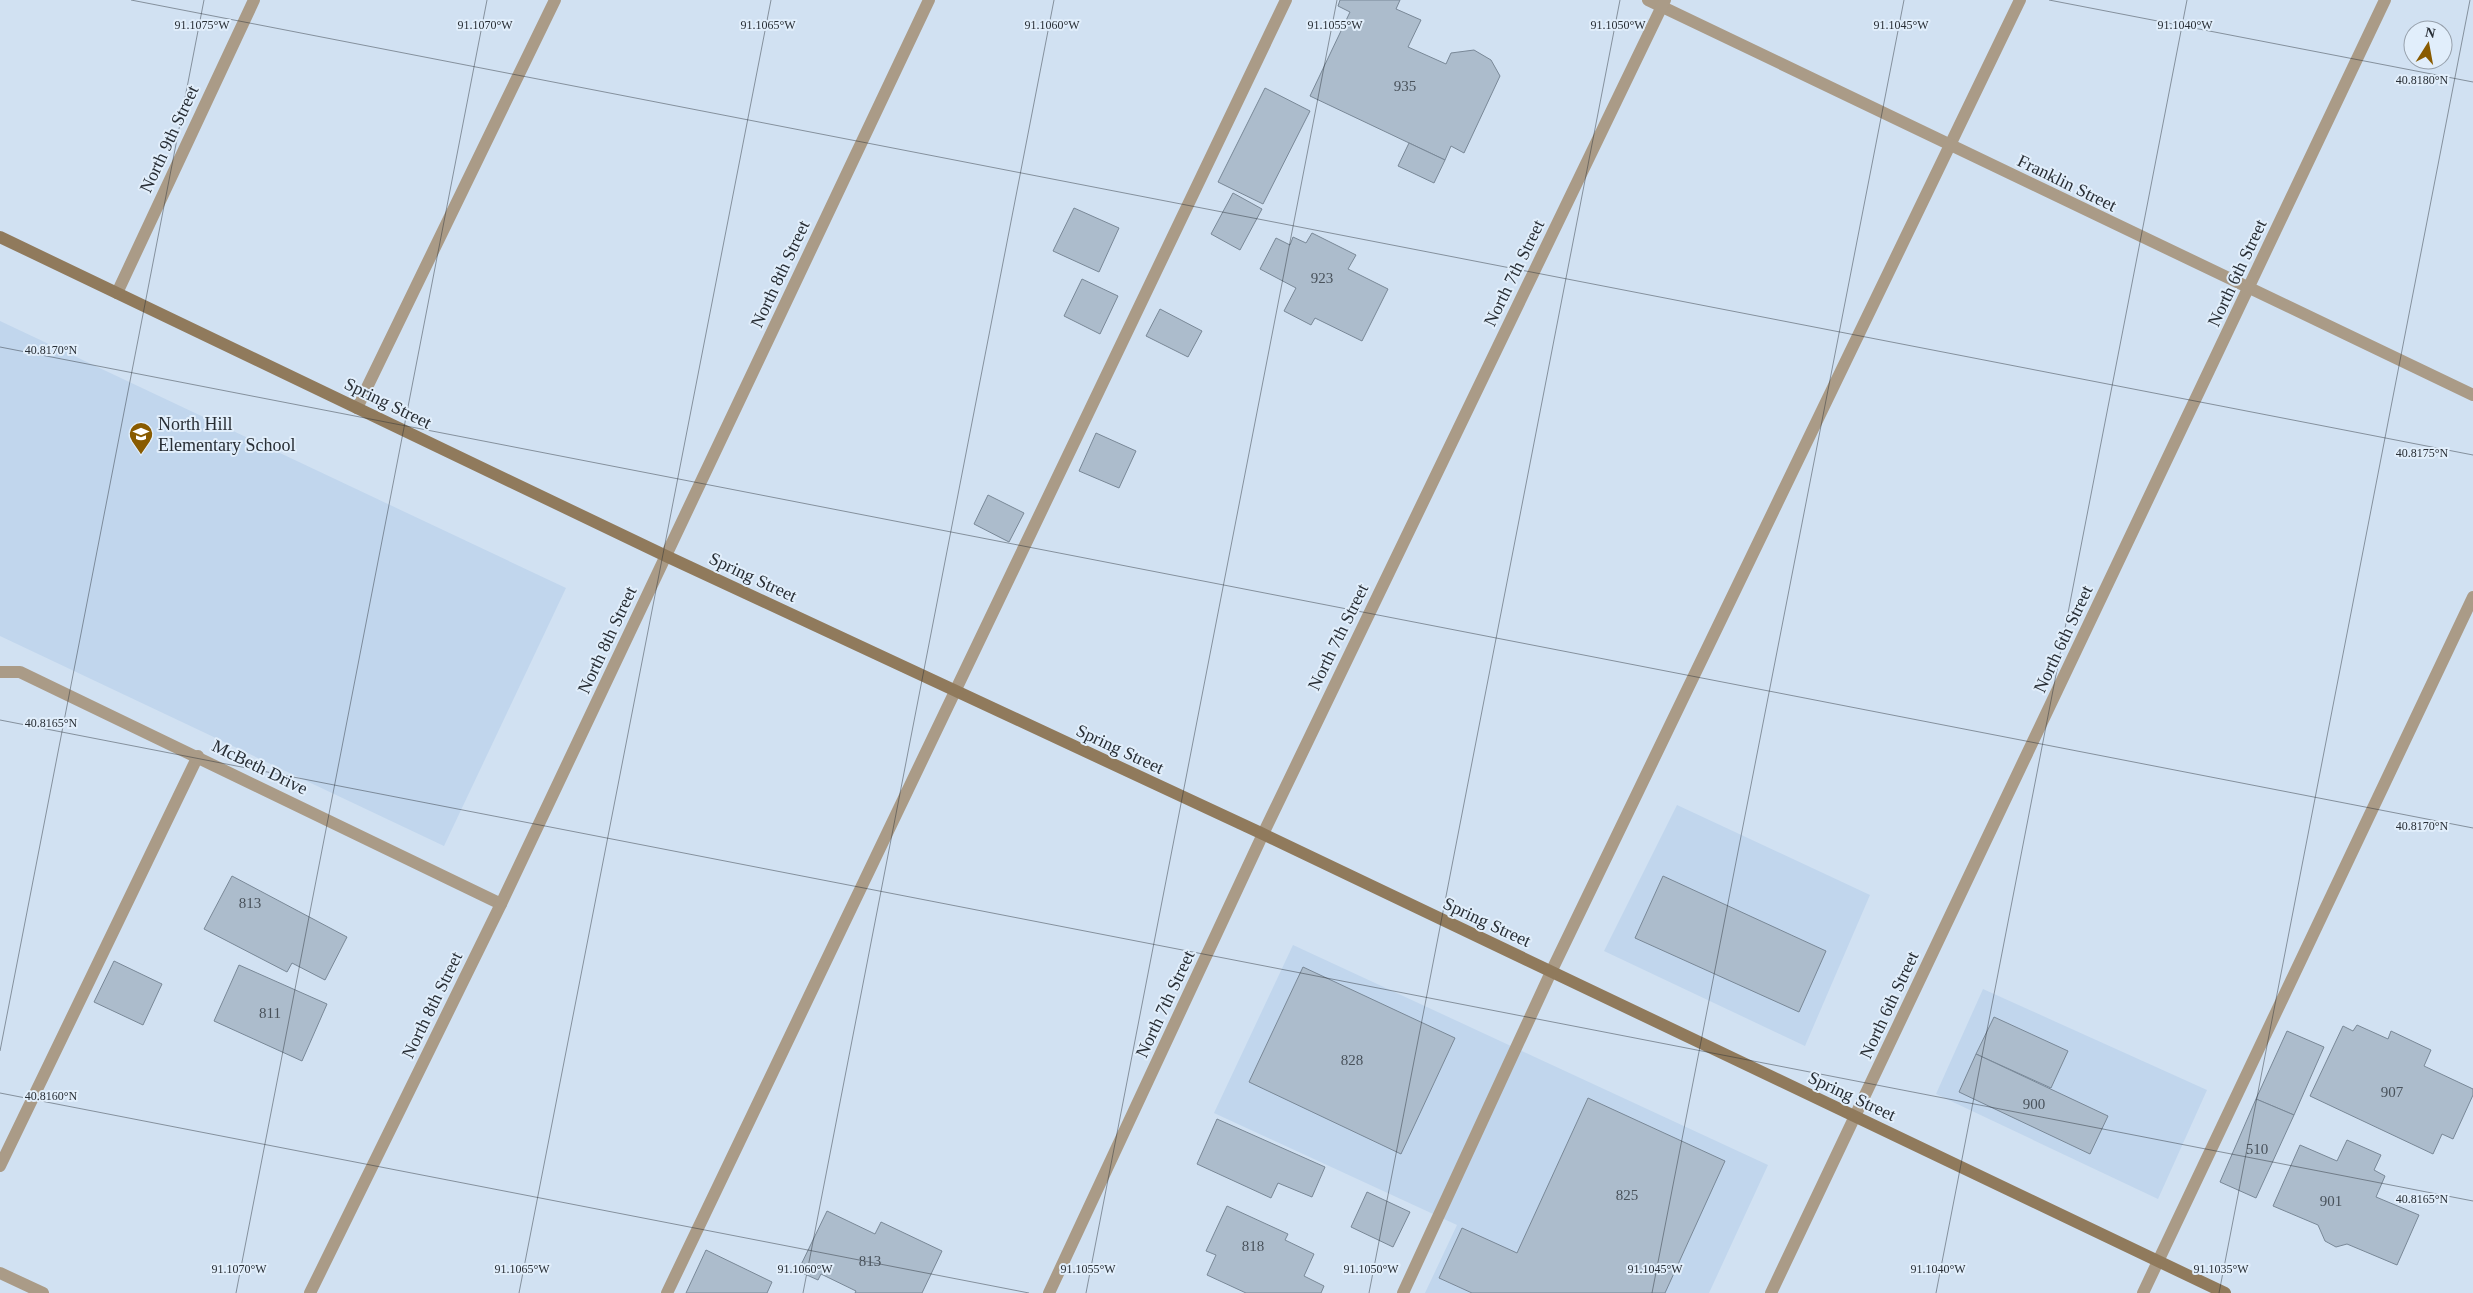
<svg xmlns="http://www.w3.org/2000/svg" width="2473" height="1293" font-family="Georgia,serif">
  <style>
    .built { fill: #c1d6ed }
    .building { fill: #acbccc; stroke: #798897 }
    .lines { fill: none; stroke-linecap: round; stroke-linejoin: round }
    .service { stroke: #aa9b87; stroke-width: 12 }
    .minor { stroke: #aa9b87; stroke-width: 12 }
    .tertiary { stroke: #aa9b87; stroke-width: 12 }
    .secondary { stroke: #907a5c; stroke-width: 12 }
    .ticks { fill: none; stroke: #282e35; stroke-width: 1; stroke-opacity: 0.45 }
    .labels { text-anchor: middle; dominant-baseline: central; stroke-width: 4; stroke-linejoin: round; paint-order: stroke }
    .number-label { font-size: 15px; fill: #49525b }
    .street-label { font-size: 18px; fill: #282e35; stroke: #e1eefb }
    .poi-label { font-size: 18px; fill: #282e35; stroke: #e1eefb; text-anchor: start }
    .ticks-label { font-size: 12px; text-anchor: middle; fill: #282e35; stroke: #e1eefb; stroke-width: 4; stroke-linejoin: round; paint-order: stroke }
  </style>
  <rect width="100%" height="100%" fill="#d1e1f2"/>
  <g class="built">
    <path d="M0,321l566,267 -122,258 -444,-210z"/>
    <path d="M1677,805l193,90 -65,151 -201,-95z"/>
    <path d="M1293,945l475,220 -59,128h-284l32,-68 -243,-112z"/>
    <path d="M1983,989l224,101 -49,109 -222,-105z"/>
  </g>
  <g class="building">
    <path d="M1340,0h60l-4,9 25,11 -13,27 38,17 5,-11 23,-3 17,10 9,16 -36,77 -13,-7 -6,14 -135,-64 40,-84 -12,-6z"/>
    <path d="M1265,88l45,23 -47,93 -45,-22z"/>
    <path d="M1409,143l36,17 -11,23 -36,-17z"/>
    <path d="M1233,193l29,16 -22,41 -29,-16z"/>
    <path d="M1074,208l45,20 -20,44 -46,-21z"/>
    <path d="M1312,233l44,22 -8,14 40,20 -26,52 -47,-23 -4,7 -27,-14 12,-23 -36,-19 16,-31 14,7 3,-8 13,6z"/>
    <path d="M1082,279l36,17 -18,38 -36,-18z"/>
    <path d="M1160,309l42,22 -14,26 -42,-21z"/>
    <path d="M1096,433l40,18 -17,37 -40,-17z"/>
    <path d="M988,495l36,18 -15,29 -35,-18z"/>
    <path d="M232,876l115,61 -22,43 -33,-17 -5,9 -83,-43z"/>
    <path d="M1663,876l163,75 -27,61 -164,-74z"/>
    <path d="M114,961l48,23 -19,41 -49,-23z"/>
    <path d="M239,965l88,39 -25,57 -88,-40z"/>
    <path d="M1303,967l152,71 -54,116 -152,-72z"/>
    <path d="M1994,1017l74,34 -17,37 -75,-34z"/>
    <path d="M2357,1025l31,14 3,-8 40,19 -7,16 49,23v6l-20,44 -11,-5 -9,20 -123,-58 33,-70 10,5z"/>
    <path d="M2287,1031l37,16 -30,68 -38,-16z"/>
    <path d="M1976,1054l132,62 -18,38 -131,-62z"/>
    <path d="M1588,1098l137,63 -60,132h-193l-33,-15 23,-50 55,25z"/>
    <path d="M2256,1099l38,16 -38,83 -36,-16z"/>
    <path d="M1217,1119l108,48 -13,30 -34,-14 -7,15 -74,-34z"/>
    <path d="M2347,1140l34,15 -7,15 11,6 -9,21 43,18 -22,50 -50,-21 -11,3 -11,-6 -7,-16 -45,-19 27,-61 37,16z"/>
    <path d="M1367,1192l43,20 -17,35 -42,-20z"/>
    <path d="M1227,1206l61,28 -3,6 29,14 -10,22 20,10 -3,7h-75l-39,-18 9,-20 -10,-4z"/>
    <path d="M827,1211l48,23 6,-12 61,29 -20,42h-67l1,-2 -35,-17 -3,6 -20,-9z"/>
    <path d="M706,1250l66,32 -5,11h-81z"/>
  </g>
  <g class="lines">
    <g class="service">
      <path d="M357,408l198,-408"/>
      <path d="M0,1166l198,-410"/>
      <path d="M667,1293l619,-1293"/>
      <path d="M1403,1293l148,-321 469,-972"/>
      <path d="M2143,1293l330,-696"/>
    </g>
    <g class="minor">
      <path d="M1648,0l825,395"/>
      <path d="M117,293l137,-293"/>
      <path d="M0,672h20l481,232"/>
      <path d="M310,1293l191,-389 428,-904"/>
      <path d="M1049,1293l214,-459 402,-834"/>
      <path d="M1771,1293l614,-1293"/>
    </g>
    <path class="tertiary" d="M0,1273l43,20"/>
    <path class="secondary" d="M0,237l666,319 597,278 962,459"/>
  </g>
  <path class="ticks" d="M131,0l2342,455M2049,0l424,82M0,347l2473,481M0,720l2473,481M0,1051l204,-1051M0,1093l1029,200M236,1293l251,-1293M519,1293l252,-1293M803,1293l251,-1293M1086,1293l251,-1293M1369,1293l251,-1293M1652,1293l252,-1293M1936,1293l251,-1293M2219,1293l251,-1293"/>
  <defs>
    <g id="school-pin" transform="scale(1.25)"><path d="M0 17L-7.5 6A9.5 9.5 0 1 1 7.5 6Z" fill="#895b00" stroke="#e1eefb"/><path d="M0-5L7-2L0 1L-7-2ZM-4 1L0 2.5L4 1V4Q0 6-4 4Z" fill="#fff"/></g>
  </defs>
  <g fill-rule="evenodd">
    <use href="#school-pin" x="141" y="434"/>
  </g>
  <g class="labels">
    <g class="number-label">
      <text x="1405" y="86">935</text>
      <text x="1322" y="278">923</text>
      <text x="250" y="903">813</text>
      <text x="270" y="1013">811</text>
      <text x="1352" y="1060">828</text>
      <text x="2392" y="1092">907</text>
      <text x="2034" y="1104">900</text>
      <text x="2257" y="1149">510</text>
      <text x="1627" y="1195">825</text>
      <text x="2331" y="1201">901</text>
      <text x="1253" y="1246">818</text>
      <text x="870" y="1261">813</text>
    </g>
    <g class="street-label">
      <text transform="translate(169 139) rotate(-65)">North 9th Street</text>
      <text transform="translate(2067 183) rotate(26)">Franklin Street</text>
      <text transform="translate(1514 273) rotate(-64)">North 7th Street</text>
      <text transform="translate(2237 273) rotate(-65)">North 6th Street</text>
      <text transform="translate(780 274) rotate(-65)">North 8th Street</text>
      <text transform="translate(388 403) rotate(26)">Spring Street</text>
      <text transform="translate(753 577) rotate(25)">Spring Street</text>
      <text transform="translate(1338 637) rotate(-64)">North 7th Street</text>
      <text transform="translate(2063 639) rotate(-65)">North 6th Street</text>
      <text transform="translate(607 640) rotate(-65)">North 8th Street</text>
      <text transform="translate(1120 749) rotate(25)">Spring Street</text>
      <text transform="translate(260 767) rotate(26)">McBeth Drive</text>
      <text transform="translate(1487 922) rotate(25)">Spring Street</text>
      <text transform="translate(1165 1004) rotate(-65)">North 7th Street</text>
      <text transform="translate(432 1005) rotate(-64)">North 8th Street</text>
      <text transform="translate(1889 1005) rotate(-65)">North 6th Street</text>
      <text transform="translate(1852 1096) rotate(25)">Spring Street</text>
    </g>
    <g class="poi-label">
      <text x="158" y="424">North Hill<tspan x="158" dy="21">Elementary School</tspan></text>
    </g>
  </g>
  <g class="ticks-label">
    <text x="202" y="29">91.1075°W</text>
    <text x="485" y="29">91.1070°W</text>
    <text x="768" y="29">91.1065°W</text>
    <text x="1052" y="29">91.1060°W</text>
    <text x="1335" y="29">91.1055°W</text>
    <text x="1618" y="29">91.1050°W</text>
    <text x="1901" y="29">91.1045°W</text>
    <text x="2185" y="29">91.1040°W</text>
    <text x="2422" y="84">40.8180°N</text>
    <text x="51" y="354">40.8170°N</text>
    <text x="2422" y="457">40.8175°N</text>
    <text x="51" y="727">40.8165°N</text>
    <text x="2422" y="830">40.8170°N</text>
    <text x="51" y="1100">40.8160°N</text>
    <text x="2422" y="1203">40.8165°N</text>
    <text x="239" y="1273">91.1070°W</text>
    <text x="522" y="1273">91.1065°W</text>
    <text x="805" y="1273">91.1060°W</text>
    <text x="1088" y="1273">91.1055°W</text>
    <text x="1371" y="1273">91.1050°W</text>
    <text x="1655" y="1273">91.1045°W</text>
    <text x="1938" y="1273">91.1040°W</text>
    <text x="2221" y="1273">91.1035°W</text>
  </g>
  <g transform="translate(2428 45) rotate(11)"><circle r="24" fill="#e1eefb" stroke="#97a1ac"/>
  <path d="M0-4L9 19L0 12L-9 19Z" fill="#895b00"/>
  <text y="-8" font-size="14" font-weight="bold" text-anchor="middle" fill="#282e35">N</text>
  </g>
</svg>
